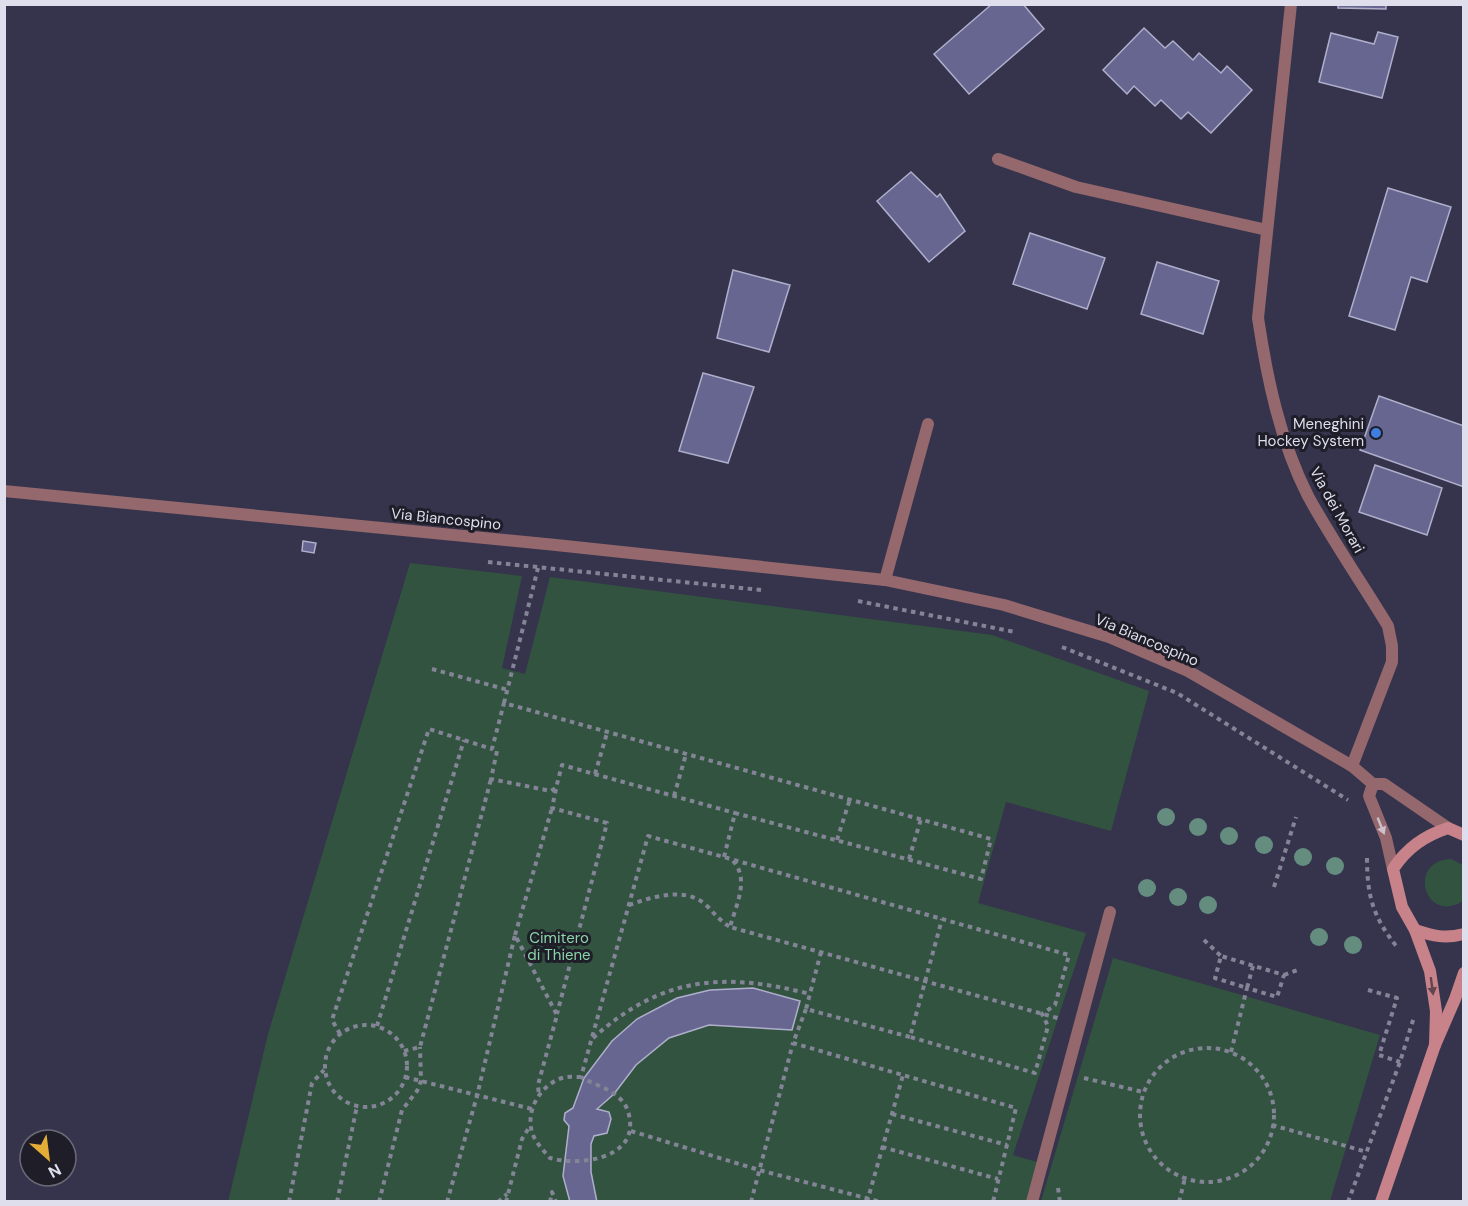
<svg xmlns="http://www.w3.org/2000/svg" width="1468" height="1206" font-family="'DM Sans',sans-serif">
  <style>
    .green { fill: #32533f }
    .building { fill: #676690; stroke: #afafcc; stroke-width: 1.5 }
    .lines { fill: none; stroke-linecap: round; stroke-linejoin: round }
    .path { stroke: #848497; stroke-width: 4; stroke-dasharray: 4.5 4.5; stroke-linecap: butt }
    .street { stroke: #94686d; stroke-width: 12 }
    .secondary { stroke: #c7828a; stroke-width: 12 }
    .tree { fill: #648c7f }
    .oneway { fill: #ccc0cd }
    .oneway2 { fill: #62454f }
    .shop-dot { fill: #3f7fe0; stroke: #1e1d28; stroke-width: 2 }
    .labels { text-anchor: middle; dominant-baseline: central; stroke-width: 6; stroke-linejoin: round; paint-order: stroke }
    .poi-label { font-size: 15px; fill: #dedeed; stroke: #1e1d28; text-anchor: end }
    .street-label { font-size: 15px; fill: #dedeed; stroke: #1e1d28 }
    .park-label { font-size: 15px; fill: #8ad4a9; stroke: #1e1d28 }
  </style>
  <rect width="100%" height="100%" fill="#35344c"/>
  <g class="green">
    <path d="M410,563l112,13 -20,92 23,6 25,-97 442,58 157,56 -38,140 -105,-29 -28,101 108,30 -73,222 24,7 -10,39 -799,1 40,-168z"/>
    <path d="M1451,859l12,6v36c-38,24 -57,-40 -12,-42z"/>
    <path d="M1113,958l267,77 -50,166h-289z"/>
  </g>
  <g class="building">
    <path d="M992,4h31l21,25 -75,65 -35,-40z"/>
    <path d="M1338,4h48v5l-48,-1z"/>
    <path d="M1144,28l21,20 8,-7 20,19 6,-7 22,20 6,-7 25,24 -41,43 -23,-21 -7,7 -20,-19 -6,6 -21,-20 -7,8 -24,-24z"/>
    <path d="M1378,32l20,5 -16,61 -63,-16 12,-49 43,11z"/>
    <path d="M911,172l26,25 3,-3 25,37 -36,31 -52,-61z"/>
    <path d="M1388,188l63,19 -24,75 -16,-5 -16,53 -46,-14z"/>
    <path d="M1030,233l75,25 -18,51 -74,-25z"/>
    <path d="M1157,262l62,19 -16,53 -62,-20z"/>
    <path d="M733,270l57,15 -21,67 -52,-14z"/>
    <path d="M703,373l51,14 -26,76 -49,-12z"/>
    <path d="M1379,396l85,30v61l-104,-37z"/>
    <path d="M1375,465l67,23 -15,47 -68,-23z"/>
    <path d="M303,541l13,2 -2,10 -12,-2z"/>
    <path d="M753,988l47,13 -8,29 -83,-5 -40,13 -33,27 -22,29 -17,15 12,3 2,7 -4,14 -13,3 -3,8v28l6,30h-27l-7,-26 6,-50 -5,-6 1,-7 8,-5 11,-30 28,-37 25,-22 40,-21 33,-8z"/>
  </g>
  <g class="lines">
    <g class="path">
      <path d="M488,562l273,28"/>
      <path d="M858,601l157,31"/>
      <path d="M1062,647l115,46 171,107"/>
      <path d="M432,669l76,21"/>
      <path d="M504,703l34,-135"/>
      <path d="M595,774l12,-41"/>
      <path d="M556,789l-4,19 55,15 -50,191"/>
      <path d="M674,796l12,-42"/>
      <path d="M837,840l13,-41"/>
      <path d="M724,857l11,-44 246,66 10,-40 -487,-136 -12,46 5,2 -6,28 60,12 5,-3 6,-23 173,48"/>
      <path d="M1367,858c0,38 6,59 30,89"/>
      <path d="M909,859l12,-40"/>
      <path d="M734,860l335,95 -14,50 -13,9 6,12 -13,47 -125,-36 32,-118"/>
      <path d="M1274,887l22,-70"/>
      <path d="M629,905c23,-8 56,-19 77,0 8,8 13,15 24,22"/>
      <path d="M515,935l37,-127"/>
      <path d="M1204,940l17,16"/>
      <path d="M821,952l-15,57 104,28"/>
      <path d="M1284,975l16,-6"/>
      <path d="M1368,990l29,8 -18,57 21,7"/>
      <path d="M806,1009l-13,34 223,65 -23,94"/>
      <circle cx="366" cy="1066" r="41"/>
      <path d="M377,1026l87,-286"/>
      <path d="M340,1034l-8,-14 97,-291 63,20"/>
      <path d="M593,1038c69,-62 131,-66 217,-44"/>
      <circle cx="1207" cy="1115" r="67"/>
      <path d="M404,1051l16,-4 71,-268"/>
      <path d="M1231,1052l16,-64 30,9 7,-22 -63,-19 -6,22 32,10 6,-22"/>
      <path d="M405,1077l127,32"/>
      <path d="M581,1077c-6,0 -13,-1 -19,1 -22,7 -38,34 -29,57 4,9 11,16 17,23 27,8 84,2 80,-37 -1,-9 -4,-18 -12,-24 -10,-9 -25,-13 -37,-20l67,-241 83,23c20,18 5,46 -1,68l331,92"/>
      <path d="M1084,1078l59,14"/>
      <path d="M892,1114l115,31"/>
      <path d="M1272,1125l95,27"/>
      <path d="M631,1131l128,39 122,32"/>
      <path d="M882,1147l116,32"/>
      <path d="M1058,1188l2,14"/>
      <path d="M289,1202l23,-119 12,-13"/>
      <path d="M337,1202l20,-96"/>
      <path d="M379,1202l23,-92 15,-19 4,-10 -1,-34"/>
      <path d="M447,1202l30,-106 38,-161 42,80 -19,70 1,11"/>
      <path d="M498,1202l9,-8"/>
      <path d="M506,1202l16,-63 8,-13"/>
      <path d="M550,1202l2,-10 4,10"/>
      <path d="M751,1202l42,-159"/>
      <path d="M867,1202l36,-127"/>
      <path d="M1179,1202l6,-24"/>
      <path d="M1348,1202l52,-140 14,-45"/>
    </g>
    <g class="street">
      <path d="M1291,4l-33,314c9,60 22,123 50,178 24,44 54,87 80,130l4,20v16l-40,104"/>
      <path d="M998,159l78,28 191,43"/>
      <path d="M4,491l552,54 329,35 119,25 105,32 79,34 164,95 21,18h11l64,44"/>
      <path d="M885,580l43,-156"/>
      <path d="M1373,784l-4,12 17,42 7,31"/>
      <path d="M1032,1202l78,-290"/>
    </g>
    <g class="secondary">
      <path d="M1415,930c18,6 30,9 49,4"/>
      <path d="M1435,1045l1,-34 -6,-40 -15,-41 -13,-23 -9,-38c14,-21 31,-33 55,-41l16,7"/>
      <path d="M1381,1202l54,-157 20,-46 9,-26"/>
    </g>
  </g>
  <g class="tree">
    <circle cx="1166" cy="817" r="9"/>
    <circle cx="1198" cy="827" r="9"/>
    <circle cx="1229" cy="836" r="9"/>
    <circle cx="1264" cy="845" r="9"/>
    <circle cx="1303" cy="857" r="9"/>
    <circle cx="1335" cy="866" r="9"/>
    <circle cx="1147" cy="888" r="9"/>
    <circle cx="1178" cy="897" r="9"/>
    <circle cx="1208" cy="905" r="9"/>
    <circle cx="1319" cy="937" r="9"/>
    <circle cx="1353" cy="945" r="9"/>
  </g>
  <defs><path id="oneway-solid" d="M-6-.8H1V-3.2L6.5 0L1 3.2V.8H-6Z" transform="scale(1.5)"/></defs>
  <use class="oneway" href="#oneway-solid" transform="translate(1381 826) rotate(68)"/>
  <use class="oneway2" href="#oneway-solid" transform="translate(1432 986) rotate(82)"/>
  <circle class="shop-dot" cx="1376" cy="433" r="6"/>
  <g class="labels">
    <g class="poi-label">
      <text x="1364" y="424">Meneghini<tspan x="1364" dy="17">Hockey System</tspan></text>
    </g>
    <g class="street-label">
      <text transform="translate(1337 510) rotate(61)">Via dei Morari</text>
      <text transform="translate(446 519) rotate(6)">Via Biancospino</text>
      <text transform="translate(1147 640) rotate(23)">Via Biancospino</text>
    </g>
    <g class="park-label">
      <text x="559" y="938">Cimitero<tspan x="559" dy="17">di Thiene</tspan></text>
    </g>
  </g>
  <rect width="1468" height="1206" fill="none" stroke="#dedeed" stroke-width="12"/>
  <g transform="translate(48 1158) rotate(152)"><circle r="28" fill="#1e1d28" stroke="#6b6a77" stroke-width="1.5"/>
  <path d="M0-4.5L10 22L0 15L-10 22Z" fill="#e3ae35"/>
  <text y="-9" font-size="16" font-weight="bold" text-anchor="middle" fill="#dedeed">N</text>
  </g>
</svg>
